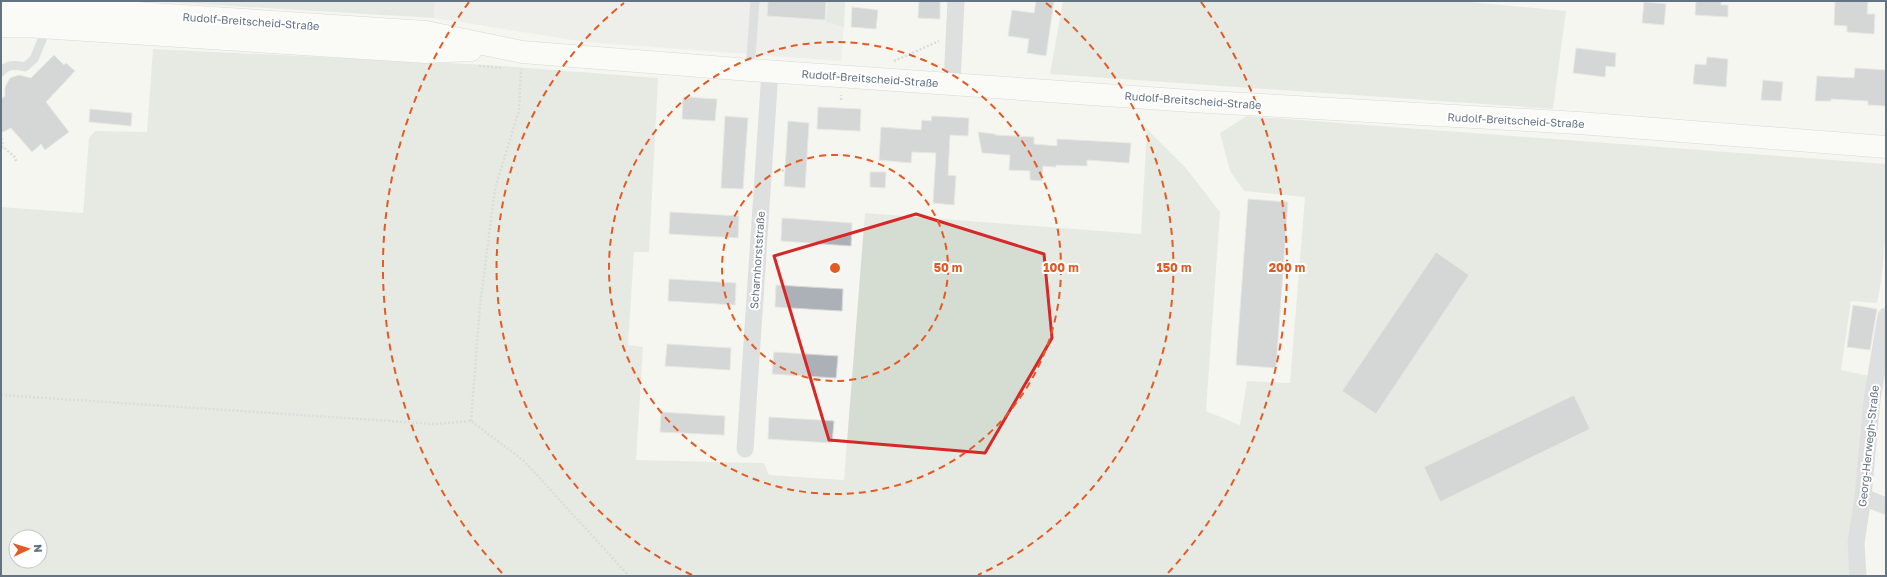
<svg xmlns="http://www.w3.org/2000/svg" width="1887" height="577" font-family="'Golos Text',sans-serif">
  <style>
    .built { fill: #e5e6e4 }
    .green { fill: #d5dcd2; fill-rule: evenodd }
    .building { fill: #abb1b7; stroke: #d6d6d4 }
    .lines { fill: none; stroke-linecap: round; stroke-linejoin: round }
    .secondary-casing { stroke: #b4b9be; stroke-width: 23 }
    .path { stroke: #bcbec0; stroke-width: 2.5; stroke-dasharray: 2 2; stroke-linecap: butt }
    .lane { stroke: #c2c6c9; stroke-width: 9 }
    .street { stroke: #c2c6c9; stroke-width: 17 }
    .secondary { stroke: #fff; stroke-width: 22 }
    .marked { fill: none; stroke: #d62828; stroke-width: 3; stroke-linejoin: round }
    .ring { fill: none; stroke: #e35a23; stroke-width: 2; stroke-dasharray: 7 5 }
    .labels { text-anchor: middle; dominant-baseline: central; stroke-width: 4; stroke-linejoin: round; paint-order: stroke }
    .street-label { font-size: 11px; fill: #647382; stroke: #fff }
    .centre { fill: #e35a23; stroke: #fff; stroke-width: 2 }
    .ring-label { font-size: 12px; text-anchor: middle; font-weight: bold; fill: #e35a23; stroke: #fff; stroke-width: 4; stroke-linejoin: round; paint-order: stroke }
  </style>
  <rect width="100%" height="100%" fill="#f5f5f1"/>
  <path class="built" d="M435,1h393l-1,21 17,5 -3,34 -256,-19 -151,-24z"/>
  <g class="green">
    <path d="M147,1h288l-1,17z"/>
    <path d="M828,1h17l-1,26 -18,-5z"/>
    <path d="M1063,1h395l108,10 -13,98 -503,-35z"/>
    <path d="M153,49l336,16 169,13 -9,174h-15l-6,93 15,2 -7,113 128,3 5,12 75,5 21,-267 276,21 6,-105 38,38 35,45 -14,199 34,14 7,-44 43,2 15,-186 -61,-6 -14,-20 -10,-38 27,-17 639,48c0,47 1,94 -9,139l-26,-2 -10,69 29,6 -16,200h-1853v-369l82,6 6,-75 6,-7 52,1zM16,537h24v24h-24z"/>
  </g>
  <g class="building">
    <path d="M768,1h58l-1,19 -58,-4z"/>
    <path d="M919,1h21v18l-22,-1z"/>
    <path d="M1036,1h18l-8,55 -19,-3 2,-14 -21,-3 4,-26 22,3z"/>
    <path d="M1696,1h25v4h7v12l-33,-2z"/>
    <path d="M1835,1h33l-1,13h8l-1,20 -27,-2v-6l-13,-1z"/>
    <path d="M1644,2l22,2 -2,21 -22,-2z"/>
    <path d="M852,7l26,3 -2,19 -25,-2z"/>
    <path d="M1576,48l40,5 -1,14 -9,-1 -1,11 -32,-4z"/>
    <path d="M54,55l10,10 2,-2 9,8 -29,31 23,30 -24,18 -4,-6 -9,8 -21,-24 -10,5v-34l4,-3v-9l5,-9 9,-3 12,3z"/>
    <path d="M1707,57l21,2 -2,28 -33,-3 2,-20 11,1z"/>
    <path d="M1855,68l31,2v36l-18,-1v-4l-37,-2v2h-16l2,-25 37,2z"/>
    <path d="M1763,80l20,2 -2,19 -20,-1z"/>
    <path d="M683,97l34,2 -2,22 -33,-2z"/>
    <path d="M818,107l43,2 -1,22 -43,-2z"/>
    <path d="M90,109l42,4 -1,13 -42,-4z"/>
    <path d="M725,116l23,2 -5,71 -22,-1z"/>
    <path d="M932,116l37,2 -1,18 -18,-1 -2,40 8,1 -2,29 -21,-2 3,-50 -24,-1 -1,11 -32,-3 2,-33 40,3 1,-10 9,1z"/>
    <path d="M788,121l21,2 -4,65 -21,-2z"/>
    <path d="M978,132l17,2v1l39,2v7l23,2v-7l74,4 -2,20 -42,-3v6l-31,-1v2l-13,-1 -1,15 -12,-1v-9l-21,-1 1,-15 -28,-2z"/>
    <path d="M870,172h16l-1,16 -15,-1z"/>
    <path d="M1248,199l40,3 -12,166 -40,-3z"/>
    <path d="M670,212l69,4 -1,22 -69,-4z"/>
    <path d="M782,218l70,5 -1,23 -70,-5z"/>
    <path d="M1436,252l33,23 -93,139 -34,-23z"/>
    <path d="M669,279l67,4 -1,22 -67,-4z"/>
    <path d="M776,285l67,4 -1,22 -67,-4z"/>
    <path d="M1853,305l24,4 -7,41 -23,-3z"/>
    <path d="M667,344l64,4 -1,22 -65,-4z"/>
    <path d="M774,352l64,4 -2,22 -64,-4z"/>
    <path d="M1574,395l16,34 -150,73 -16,-35z"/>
    <path d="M661,412l64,4 -1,19 -64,-3z"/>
    <path d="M769,417l65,4 -2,22 -64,-4z"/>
  </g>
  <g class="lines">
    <g class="secondary-casing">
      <g id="secondary">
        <path d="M1,4l425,28 96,20 228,18 441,31 388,22 307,24"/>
        <path d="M1,26h23l402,26 45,-2"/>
      </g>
    </g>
    <g class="path">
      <path d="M894,61l45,-20"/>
      <path d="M479,66l23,2"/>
      <path d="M841,100v-5"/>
      <path d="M1,134l2,13"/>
      <path d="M1,148l2,-1 11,9 3,7"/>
      <path d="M778,170l7,1"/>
      <path d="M1,395l434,29 36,-3 53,40 105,115"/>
      <path d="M471,421l9,-116 15,-116 24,-79 2,-41"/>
    </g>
    <g class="lane">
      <path d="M750,70l5,-69"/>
      <path d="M1,72c6,-8 14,-7 24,-5l9,-8 13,-31"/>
    </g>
    <g class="street">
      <path d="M952,83l4,-82"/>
      <path d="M745,449l25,-378"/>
      <path d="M1863,497l23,9"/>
      <path d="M1858,576l-2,-33 7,-46 9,-97 14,-84"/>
    </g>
    <use href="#secondary" class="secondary"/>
  </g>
  <path d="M0 0H1887V577H0ZM916,214l128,40 8,84 -67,115 -156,-13 -55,-184z" fill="#f5f5f1" fill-opacity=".55" fill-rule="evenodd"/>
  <path class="marked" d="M916,214l128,40 8,84 -67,115 -156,-13 -55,-184z"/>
  <g class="ring">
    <circle cx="835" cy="268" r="113"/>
    <circle cx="835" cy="268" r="226"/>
    <path d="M692 575A339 339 0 0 1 624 3M1046 3A339 339 0 0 1 978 575"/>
    <path d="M502 573A452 452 0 0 1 469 2M1201 2A452 452 0 0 1 1168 573"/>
  </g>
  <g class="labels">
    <g class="street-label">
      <text transform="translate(251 21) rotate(4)">Rudolf-Breitscheid-Straße</text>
      <text transform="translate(870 78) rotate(4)">Rudolf-Breitscheid-Straße</text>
      <text transform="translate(1193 100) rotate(4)">Rudolf-Breitscheid-Straße</text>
      <text transform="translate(1516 120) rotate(3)">Rudolf-Breitscheid-Straße</text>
      <text transform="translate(757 260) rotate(-86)">Scharnhorststraße</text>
      <text transform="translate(1868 446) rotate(-84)">Georg-Herwegh-Straße</text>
    </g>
  </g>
  <circle cx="835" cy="268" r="6" class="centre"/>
  <g class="ring-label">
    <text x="948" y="272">50 m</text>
    <text x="1061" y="272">100 m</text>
    <text x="1174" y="272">150 m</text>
    <text x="1287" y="272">200 m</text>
  </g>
  <rect width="1887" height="577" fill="none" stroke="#647382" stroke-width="4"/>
  <g transform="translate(28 549) rotate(86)"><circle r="19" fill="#ffffff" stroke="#c1c7cd"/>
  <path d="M0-3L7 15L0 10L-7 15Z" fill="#e35a23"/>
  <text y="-6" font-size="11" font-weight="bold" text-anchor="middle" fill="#647382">N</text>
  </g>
</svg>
